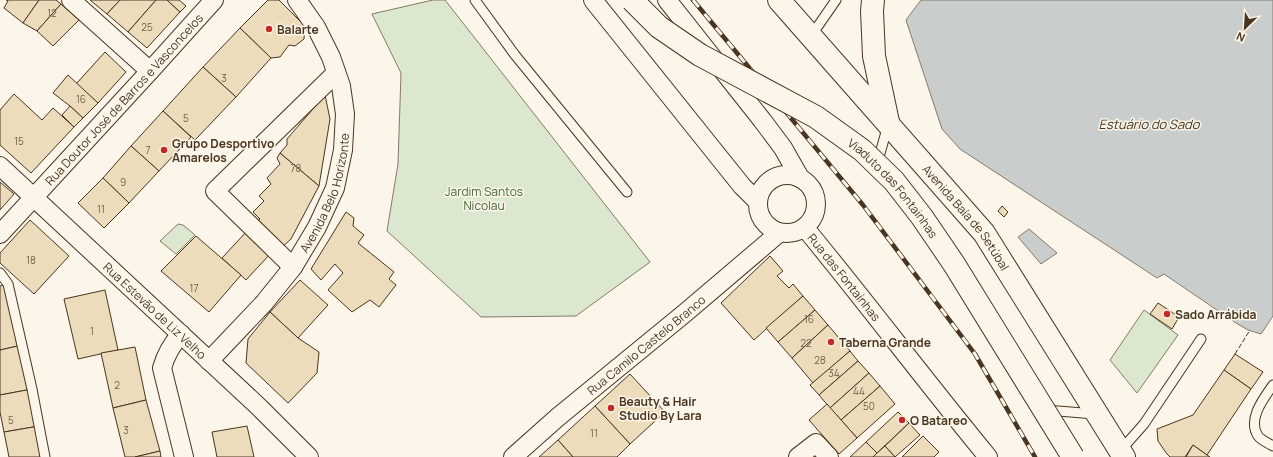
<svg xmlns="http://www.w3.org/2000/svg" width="1273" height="457" font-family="Manrope,sans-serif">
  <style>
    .green { fill: #dce7d0; stroke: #887966 }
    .water { fill: #c9cecd; stroke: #887966 }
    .building { fill: #ecdcbc; stroke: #4a3520 }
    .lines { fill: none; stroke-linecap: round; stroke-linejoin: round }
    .lane-casing { stroke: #4a3520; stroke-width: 11 }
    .street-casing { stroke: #4a3520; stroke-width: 20 }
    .primary-casing { stroke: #4a3520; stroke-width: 24 }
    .lane { stroke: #fbf6e9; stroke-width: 9 }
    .street { stroke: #fbf6e9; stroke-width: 18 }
    .primary { stroke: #fbf6e9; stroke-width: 22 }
    .rail-casing { stroke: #4a3520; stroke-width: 4.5 }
    .rail { stroke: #fbf6e9; stroke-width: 3; stroke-dasharray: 9; stroke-linecap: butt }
    .primary-bridge-casing { stroke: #4a3520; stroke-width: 24; stroke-linecap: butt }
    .primary-bridge { stroke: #fbf6e9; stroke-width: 22 }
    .fence { stroke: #4a3520; stroke-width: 1; stroke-dasharray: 5 2; stroke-linecap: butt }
    .poi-dot { fill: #c62828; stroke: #fbf6e9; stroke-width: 1.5 }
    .labels { text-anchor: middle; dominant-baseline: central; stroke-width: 3; stroke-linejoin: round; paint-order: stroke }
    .number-label { font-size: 10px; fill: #725f47 }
    .poi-label { font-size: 12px; font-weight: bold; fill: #4a3520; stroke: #fbf6e9; text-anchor: start }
    .street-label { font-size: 12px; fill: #4a3520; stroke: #fbf6e9 }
    .park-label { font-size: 12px; fill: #436837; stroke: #fbf6e9 }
    .water-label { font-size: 13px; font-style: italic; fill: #4a3520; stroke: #fbf6e9 }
  </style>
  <rect width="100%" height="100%" fill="#fbf6e9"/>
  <g class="green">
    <path d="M433,0h12l205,262 -74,54 -95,1 -94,-86 11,-67 3,-91 -29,-59z"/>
    <path d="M178,224l5,1 12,10 -19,19 -16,-13z"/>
    <path d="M1144,310l34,25 -41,58 -27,-33z"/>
  </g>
  <g class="water">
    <path d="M921,0h352v316l-12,18 -13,-4 -12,-7 -72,-49 -7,4 -197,-129 -18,-20 -36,-109z"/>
    <path d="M1029,229l28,24 -16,11 -23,-27z"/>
  </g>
  <g class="building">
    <path d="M6,0h33l-16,23 -19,-15 4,-7z"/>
    <path d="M39,0h17l5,4 -24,27 -14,-8z"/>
    <path d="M90,0h30l-13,14z"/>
    <path d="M120,0h36l-28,32 -21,-18z"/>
    <path d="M156,0h11l13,12 -33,36 -19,-16z"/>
    <path d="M167,0h12l7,6 -6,6z"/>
    <path d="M268,0h11l26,26 -1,13 -9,7 -6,-1 -9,12 -9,1 -31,-30z"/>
    <path d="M61,4l18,16 -26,26 -16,-15z"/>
    <path d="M240,28l31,30 -35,39 -33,-30z"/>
    <path d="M105,52l21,20 -28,31 -22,-19z"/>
    <path d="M203,67l33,30 -41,43 -32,-29z"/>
    <path d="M68,75l30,28 -15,15 -13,-12 -17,-13z"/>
    <path d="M14,94l28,26 11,-12 21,19 -43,46 -31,-28v-35z"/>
    <path d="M325,95l5,24 -11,67 -39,-33 7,-8v-6z"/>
    <path d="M70,106l13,12 -9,9 -12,-12z"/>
    <path d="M163,111l28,26 -32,34 -28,-25z"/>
    <path d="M131,146l28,25 -30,32 -26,-25z"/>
    <path d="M280,153l39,33 -28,53 -10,9 -25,-25 4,-4 -7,-7 11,-11 -5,-5 12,-12 -4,-6 13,-14 -3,-6z"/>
    <path d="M103,178l26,25 -25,25 -26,-25z"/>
    <path d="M0,182l14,12 -14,16z"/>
    <path d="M1002,206l6,6 -4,5 -6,-6z"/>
    <path d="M346,212l8,6 -1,8 11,9 -6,8 36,29 -5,7 7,6 -17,22 -9,-7 -18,12 -24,-22 15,-17 -8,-9 -14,16 -10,-11z"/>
    <path d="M30,220l39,36 -35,38 -34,-31v-10z"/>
    <path d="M248,230l24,22 -26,28 -24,-22z"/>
    <path d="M196,236l45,39 -32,37 -48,-41z"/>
    <path d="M770,256l13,15 -6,5 12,12 4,-4 10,12 -49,44 -33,-37z"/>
    <path d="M300,280l28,25 -30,33 -28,-26z"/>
    <path d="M8,284l14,61 -22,5v-64z"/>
    <path d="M105,290l13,60 -40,9 -14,-60z"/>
    <path d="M803,296l12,14 -37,32 -12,-14z"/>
    <path d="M1158,303l21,14 -7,12 -22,-15z"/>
    <path d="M815,310l13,15 -36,33 -14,-16z"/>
    <path d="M270,312l28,26 21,14 -2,21 -29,30 -42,-40 2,-24z"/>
    <path d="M828,325l22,26 -37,32 -21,-25z"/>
    <path d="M22,345l10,44 -32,6v-45z"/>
    <path d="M135,347l11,53 -33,8 -12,-55z"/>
    <path d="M850,351l8,10 -39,34 -9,-10z"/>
    <path d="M1235,354l28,18 -12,17 -27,-19z"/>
    <path d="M858,361l11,12 -39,35 -11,-13z"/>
    <path d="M1224,370l27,19 -44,66 -14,-10 -8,12h-15l-3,-3 -9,-13 -1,-12 36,-14z"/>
    <path d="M869,373l11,13 -39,34 -11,-12z"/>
    <path d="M630,374l35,38 -35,32 -35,-38z"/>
    <path d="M880,386l15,18 -38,34 -16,-18z"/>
    <path d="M32,389l7,37 -35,6 -4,-20v-17z"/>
    <path d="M146,400l14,51 -25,6h-10l-12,-49z"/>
    <path d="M827,404l30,34 -18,16 -30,-34z"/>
    <path d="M595,406l35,38 -13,13h-44l-15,-17z"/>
    <path d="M898,412l11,11 -32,30 -11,-11z"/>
    <path d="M909,423l11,12 -25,22 -10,-11z"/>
    <path d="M39,426l6,31h-36l-5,-25z"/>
    <path d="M247,426l7,31h-37l-5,-25z"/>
    <path d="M923,436l16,16 -5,5h-32z"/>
    <path d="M558,440l15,17h-34z"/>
    <path d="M866,442l11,11 -4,4h-23z"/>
    <path d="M1193,445l14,10 3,2h-24z"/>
    <path d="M885,446l10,11h-22l4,-4z"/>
    <path d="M160,451l1,6h-26z"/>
  </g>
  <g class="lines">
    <g class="lane-casing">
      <g id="lane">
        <path d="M475,0l40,55 112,137"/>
        <path d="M811,36l25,-36"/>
        <path d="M877,164l11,-39"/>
        <path d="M0,273l8,11 24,105 13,68"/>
        <path d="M1273,385c-9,13 -26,34 -15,51 3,4 10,7 15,10"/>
        <path d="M1046,410l49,4"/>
        <path d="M1120,451l24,-27 57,-85"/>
      </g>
    </g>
    <g class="street-casing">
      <g id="street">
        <path d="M71,0l79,71"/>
        <path d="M593,0l149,186 15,15"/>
        <path d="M667,0l95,120 21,28 17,30"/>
        <path id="s1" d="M0,166l260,242 49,49"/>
        <circle cx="787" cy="204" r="29"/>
        <path id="s2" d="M805,228c62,75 121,154 183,229"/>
        <path id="s3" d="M0,234l150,-163 64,-71"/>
        <path d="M293,267l-78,-76 121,-118"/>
        <path d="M181,334c-10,11 -15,20 -19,34l22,89"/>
        <path id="s4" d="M209,361l55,-58 29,-36 24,-40 18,-39 8,-38 2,-36 -4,-28 -10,-29 -15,-30 -19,-27"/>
        <path id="s5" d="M513,457l45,-40 127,-104 94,-80"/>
        <path d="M798,457l18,-14 13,14"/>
      </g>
    </g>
    <g class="primary-casing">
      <g id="primary">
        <path id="s6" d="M779,0l205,233 140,224"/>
        <path d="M873,0l-1,11 2,45 14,66"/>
      </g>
    </g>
    <use href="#lane" class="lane"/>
    <use href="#street" class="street"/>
    <use href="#primary" class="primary"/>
    <g class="rail-casing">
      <path id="rail" d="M693,0l170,205 112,149 60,103"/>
    </g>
    <use href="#rail" class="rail"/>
    <g class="primary-bridge-casing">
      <g id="primary-bridge">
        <path id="s7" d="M632,0l27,27 41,28 116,62 46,33 32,31 28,36 32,47 119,193"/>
      </g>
    </g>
    <use href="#primary-bridge" class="primary-bridge"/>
    <path class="fence" d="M1235,354l15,-24"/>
  </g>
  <g class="poi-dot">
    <circle cx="269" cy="29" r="4"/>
    <circle cx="164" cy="150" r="4"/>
    <circle cx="1167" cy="314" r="4"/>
    <circle cx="831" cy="342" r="4"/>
    <circle cx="611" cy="408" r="4"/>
    <circle cx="902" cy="420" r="4"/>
  </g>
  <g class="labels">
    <g class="number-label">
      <text x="52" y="13">12</text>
      <text x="147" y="27">25</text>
      <text x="224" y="78">3</text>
      <text x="81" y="99">16</text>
      <text x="186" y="118">5</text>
      <text x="19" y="141">15</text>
      <text x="148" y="150">7</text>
      <text x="296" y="168">78</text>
      <text x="123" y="182">9</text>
      <text x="101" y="209">11</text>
      <text x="31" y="260">18</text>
      <text x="194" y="288">17</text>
      <text x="809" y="319">16</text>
      <text x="92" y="331">1</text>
      <text x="806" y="343">22</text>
      <text x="820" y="360">28</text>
      <text x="834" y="373">34</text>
      <text x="117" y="385">2</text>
      <text x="859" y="391">44</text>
      <text x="869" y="406">50</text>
      <text x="11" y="420">5</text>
      <text x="126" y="430">3</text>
      <text x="594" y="433">11</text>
    </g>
    <g class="poi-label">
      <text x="277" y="29">Balarte</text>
      <text x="172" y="143">Grupo Desportivo<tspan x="172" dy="14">Amarelos</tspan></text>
      <text x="1175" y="314">Sado Arrábida</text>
      <text x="839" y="342">Taberna Grande</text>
      <text x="619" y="401">Beauty &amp; Hair<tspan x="619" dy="14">Studio By Lara</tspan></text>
      <text x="910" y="420">O Batareo</text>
    </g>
    <g class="street-label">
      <text stroke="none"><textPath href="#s3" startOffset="183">Rua Doutor José de Barros e Vasconcelos</textPath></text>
      <text stroke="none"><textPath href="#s7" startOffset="325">Viaduto das Fontainhas</textPath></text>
      <text stroke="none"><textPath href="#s4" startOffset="208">Avenida Belo Horizonte</textPath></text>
      <text stroke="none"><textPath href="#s6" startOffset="287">Avenida Baía de Setúbal</textPath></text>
      <text stroke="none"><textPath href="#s2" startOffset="63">Rua das Fontaínhas</textPath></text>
      <text stroke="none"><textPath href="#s1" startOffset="212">Rua Estevão de Liz Velho</textPath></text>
      <text stroke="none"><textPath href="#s5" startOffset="174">Rua Camilo Castelo Branco</textPath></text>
    </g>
    <g class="park-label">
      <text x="484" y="191">Jardim Santos<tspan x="484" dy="14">Nicolau</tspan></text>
    </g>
    <g class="water-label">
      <text x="1149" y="124">Estuário do Sado</text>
    </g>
  </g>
  <g transform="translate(1245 28) rotate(205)" stroke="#fbf6e9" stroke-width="3" paint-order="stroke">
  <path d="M0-3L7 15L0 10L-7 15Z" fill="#4a3520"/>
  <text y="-6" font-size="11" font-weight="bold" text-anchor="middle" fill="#4a3520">N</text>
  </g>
</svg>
